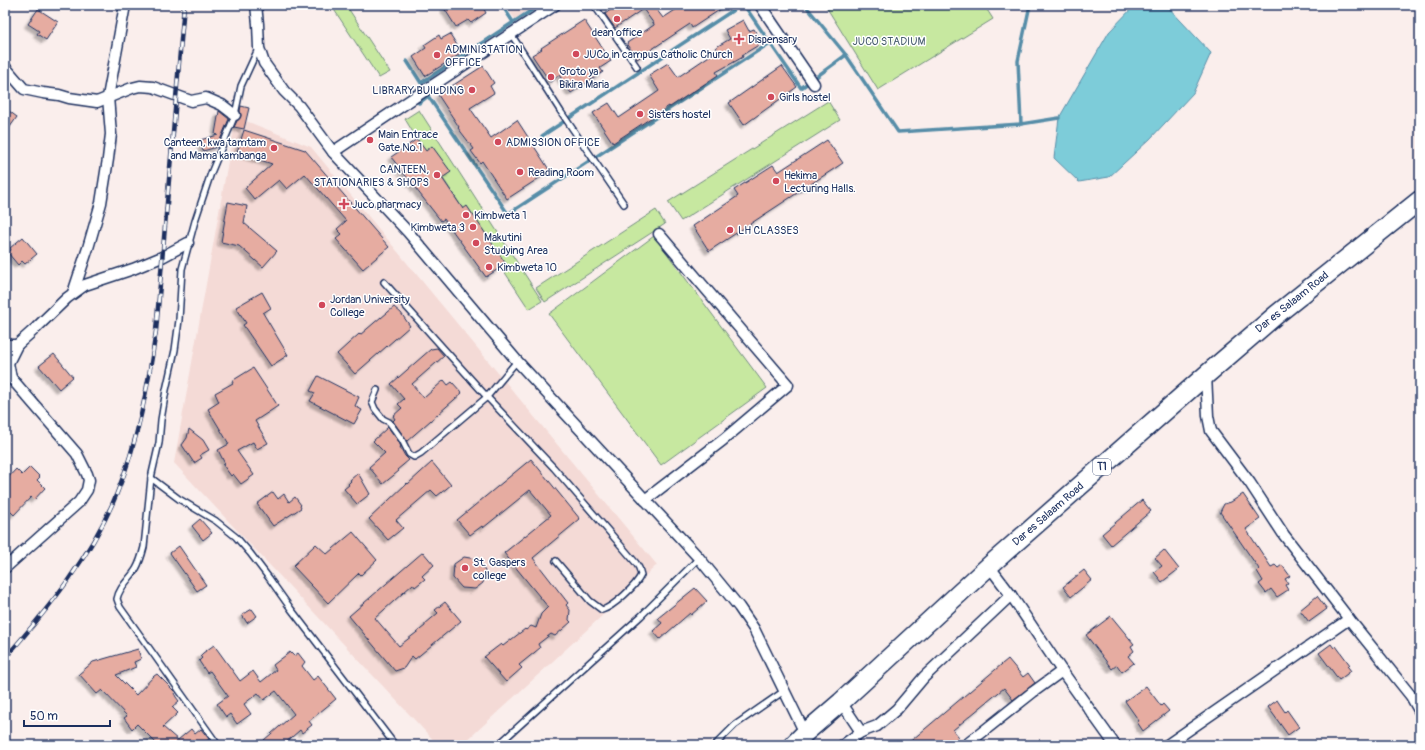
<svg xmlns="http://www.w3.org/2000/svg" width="1425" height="750" font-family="Pangolin,sans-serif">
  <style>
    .built { fill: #f4dad6 }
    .green { fill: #c7e8a0; stroke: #718c7f }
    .water { fill: #7dccd9; stroke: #568da8 }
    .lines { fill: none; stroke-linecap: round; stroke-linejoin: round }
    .stream { stroke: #568da8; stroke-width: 3.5 }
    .building { fill: #e6aca1; stroke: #1b2f5e; filter: url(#shadow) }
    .lane-casing { stroke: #1b2f5e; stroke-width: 8 }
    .street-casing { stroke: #1b2f5e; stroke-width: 13 }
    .highway-casing { stroke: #1b2f5e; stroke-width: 21 }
    .lane { stroke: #fff; stroke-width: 5 }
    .street { stroke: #fff; stroke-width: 10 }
    .highway { stroke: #fff; stroke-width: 18 }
    .rail-casing { stroke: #1b2f5e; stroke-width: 4.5 }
    .rail { stroke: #fff; stroke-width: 3; stroke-dasharray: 9; stroke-linecap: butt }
    .poi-dot { fill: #d1495b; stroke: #fff; stroke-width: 1.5 }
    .labels { text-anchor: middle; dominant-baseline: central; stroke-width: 3; stroke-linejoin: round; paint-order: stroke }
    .shield { fill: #fff; stroke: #5f6d8e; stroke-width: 1 }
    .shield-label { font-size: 10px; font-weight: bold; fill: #1b2f5e }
    .poi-label { font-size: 11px; fill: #1b2f5e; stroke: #fff; text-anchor: start }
    .park-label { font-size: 11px; fill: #465d6e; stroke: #fff }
    .street-label { font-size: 11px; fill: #1b2f5e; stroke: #fff }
  </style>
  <defs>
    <filter id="shadow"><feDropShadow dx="-3.5" dy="3.5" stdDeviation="1" flood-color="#0004"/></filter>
  </defs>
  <rect width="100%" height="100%" fill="#faeeec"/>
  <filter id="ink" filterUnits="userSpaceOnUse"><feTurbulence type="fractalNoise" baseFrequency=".025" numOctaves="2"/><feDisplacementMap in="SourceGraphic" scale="8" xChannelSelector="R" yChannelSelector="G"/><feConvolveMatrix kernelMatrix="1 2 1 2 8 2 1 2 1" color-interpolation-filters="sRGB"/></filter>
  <g filter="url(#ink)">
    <g class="built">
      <path d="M505,5h31l-21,14z"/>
      <path d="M236,117l75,30 346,418 -195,180h-24l-264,-282z"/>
    </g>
    <g class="green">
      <path d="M331,5h15l44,67 -11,6z"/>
      <path d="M825,5h159l9,14 -115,71z"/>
      <path d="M828,101l12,19 -159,101 -13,-19z"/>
      <path d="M419,110l123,191 -13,8 -112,-170 -12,-20z"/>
      <path d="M656,210l9,14 -120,78 -9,-14z"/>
      <path d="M654,236l113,152 -106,77 -112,-151z"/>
    </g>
    <path class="water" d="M1135,5h31l45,48 -18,40 -43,46 -41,38 -30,5 -25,-24 5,-40 50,-86z"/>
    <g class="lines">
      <g class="stream">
        <path d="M502,5l11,17"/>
        <path d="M744,5l26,38"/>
        <path d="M805,5l41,50 52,77 123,-8"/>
        <path d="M1030,5l-12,56 3,63 38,-6"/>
        <path d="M407,61l14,22 114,-75"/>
        <path d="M412,91l7,12 9,-7 80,118 262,-171 31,45 45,-33"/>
        <path d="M542,136l199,-131"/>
      </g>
    </g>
    <g class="building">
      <path d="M449,5h33l4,8 -15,10 -3,-3 -12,7 -12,-19z"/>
      <path d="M617,5h36l10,13 20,-13h44l-35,23 -2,-4 -53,35 -10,-16 27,-18v-1l-11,-15 -28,19 -10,-14z"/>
      <path d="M38,9l20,13 -12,18 -9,-6 2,-3 -11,-7z"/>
      <path d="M584,20l27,41 -11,7 3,4 -32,21 -12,-18 -9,7 -18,-27 10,-6 -1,-1z"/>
      <path d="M743,20l6,11 5,-2 8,14 -20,12 1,2 -27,15 2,3 -48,32 -1,-1 -56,37 -20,-30 16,-10 10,15 40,-27 -10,-16 19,-12 10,14 40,-27 -2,-3 14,-8 -5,-9z"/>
      <path d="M450,34l12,19 -37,23 -12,-19 13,-9 -2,-3 15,-10 2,4z"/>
      <path d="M483,66l11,17 -4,3 4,7 -24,15 21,30 26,-18 33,51 -43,28 -25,-38 -2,2 -9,-12 3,-2 -16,-21 1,-1 -21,-32z"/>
      <path d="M782,66l15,21 -53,38 -15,-22z"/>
      <path d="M241,106l8,2 -5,21 -10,-2 3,-6 4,-5 -1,-5z"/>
      <path d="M5,108l12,9 -12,17z"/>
      <path d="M219,111l10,8 -12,28 -14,4 -3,-11 18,-5 -3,-1z"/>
      <path d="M244,130l61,20 84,97 -26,22 -27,-30 6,-5 -5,-5 9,-8 -41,-47 -18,15 -8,-9 -24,20 -10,-12 27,-24 -35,-12z"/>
      <path d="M417,139l9,12 6,-5 19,26 -9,6 21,31 4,-3 39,58 -20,13 -42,-58 -3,2 -50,-64z"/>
      <path d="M827,140l16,23 -134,88 -16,-25 45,-30 -4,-6 39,-25 5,7z"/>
      <path d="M228,202l19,4 -3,17 33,28 -14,16 -24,-21 -18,-4z"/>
      <path d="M23,237l14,17 -12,10 -3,-3 -4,4 -10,-12 3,-3 -1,-2z"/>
      <path d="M262,292l9,16 -8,5 25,42 -17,11 -28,-41 3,-2 -10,-16z"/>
      <path d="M394,307l7,6 9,13 -55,48 -18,-20 22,-20 1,1 21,-18v1z"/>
      <path d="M437,348l7,8 -32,28 12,14 20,-18 4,5 4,-3 10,11 -55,48 -14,-20 2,-2 -2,-3 9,-8 -4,-4 6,-5 -13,-15 40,-35z"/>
      <path d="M54,354l19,23 -14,12 -20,-23z"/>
      <path d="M253,368l25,38 -23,15 13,22 -11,6 -4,-7 -16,9 17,24 -13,9 -8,-10 -2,2 -8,-11 2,-1 -7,-14 11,-6 -21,-35 11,-7 -4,-9 18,-10 -1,-2z"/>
      <path d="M318,376l41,21 -4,9 7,4 -8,14 -44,-23 5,-8 -5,-2z"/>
      <path d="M388,427l11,15 2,5h-1l5,9 4,4 -12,10 2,1 -16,13 -14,-17 16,-14 -12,-12z"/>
      <path d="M189,429l14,11 6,10 -9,5 2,3 -8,5 -12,-18 5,-7z"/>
      <path d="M531,459l49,60 -47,39 35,45 -2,2 4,5 -1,10 2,2 -16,14 -4,-2 -13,10 2,4 -21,17 3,3 -16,14 -22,-25 17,-13 2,2 22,-17 1,1 5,-4 5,2 5,-14 7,-7 -44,-54 47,-38 -21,-25 -47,38 -1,-2 -12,9 -13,-15z"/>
      <path d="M432,462l19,23 -14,11 -6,-6 -35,30 7,8 -15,12 -19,-21 38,-36 1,1z"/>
      <path d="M30,467l10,10 -3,3 8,8 -11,12 -3,-3 -17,18 -9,-9v-25l11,-12 6,6z"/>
      <path d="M358,473l12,21 -13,10 -13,-15 5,-4 -1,-1 3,-3 -1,-1z"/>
      <path d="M273,492l5,7 6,-5 5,8 6,-5 6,8 -1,1 1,2 -28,18 -16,-22z"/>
      <path d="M1243,494l17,25 -14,10 25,38 4,-2 3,3 4,-3 8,11 -5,3 3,4 -3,2 3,5 -11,7 -6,-8 -5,4 -7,-9 4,-3 -6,-10 2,-2 -39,-57 4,-8 7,-2z"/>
      <path d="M1142,500l9,11 -40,34 -9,-11z"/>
      <path d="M200,519l12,14 -9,7 -11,-14z"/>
      <path d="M353,532l24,28 -16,15 -2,-2 -31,30 -35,-37 23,-22 11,10z"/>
      <path d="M179,546l27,39 -9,6 -27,-38z"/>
      <path d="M1164,550l15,19 -17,13 -8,-10 8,-6 -7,-8z"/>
      <path d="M423,552l11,13 -12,11 3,3 -10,8 -2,-3 -38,34 24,28 26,-20v-2l13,-11 -3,-3 10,-8 16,19 -46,38 -3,-3 -8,12 -9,3 -46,-55z"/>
      <path d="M464,557l12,2 9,12 -2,12 -8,6 -13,-1 -9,-10 1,-14z"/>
      <path d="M1084,570l8,10 -21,17 -8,-10z"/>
      <path d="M695,588l12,13 -16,14 -1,-2 -30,26 -7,-8 9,-8 -4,-5z"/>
      <path d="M1317,596l10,13 -18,13 -9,-12z"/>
      <path d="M252,609l5,7 -10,7 -5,-8z"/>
      <path d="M1111,616l23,28 -3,2 3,5 -6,5 6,7 -12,9 -5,-7 -5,4 -26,-34z"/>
      <path d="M1331,644l3,4 2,-2 14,19 -2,2 3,4 -12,9 -20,-27z"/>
      <path d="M214,645l26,36 13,-10 8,11 15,-12 -3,-5 17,-13 4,4 4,-3 7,9 -3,4 11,14 5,-4 18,23 -27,22 3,4 -10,8 -2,-3 -17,15h-14l-5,-5 30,-26 -18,-23 -12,9 -6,-7 -14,11 7,10 -14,10 -7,-10 -4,3 -9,-13 11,-8 -18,-25 -3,2 -8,-12 3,-3 -2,-2 3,-3z"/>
      <path d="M138,649l3,10 -7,3 2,5 -20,8 20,20 18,-19 3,-2 18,18 -1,1 2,4 3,4 -7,6 6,6 -15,14 15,13 13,-11 4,5 6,-5 8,10 -8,6h-43l-21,-21 -5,5 -8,-11 3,-2 -25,-26 -5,4 -18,-20 14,-12z"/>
      <path d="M1008,659l15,18 5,-4 7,10 -22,17 -9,-12 -51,42 6,7 -11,8h-42z"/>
      <path d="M1146,686l15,20 2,-2 6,7 -26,20 -6,-9 2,-1 -14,-20z"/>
      <path d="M1277,700l8,12 2,-2 12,17 -11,8 -20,-28z"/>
    </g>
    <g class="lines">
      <g class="lane-casing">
        <g id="lane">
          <path d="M594,5l43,62"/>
          <path d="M511,34l50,78 63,92"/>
          <path d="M384,282l103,115 67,71 82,95 3,5 2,7c-5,11 -28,32 -39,35l-12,-9 -34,-40"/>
          <path d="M377,390l-5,12 3,7 8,10 6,3 13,18 7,14 5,3 7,-4 66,-56 30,-36"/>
          <path d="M151,478l28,21 37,22 20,16 14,16 19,25 22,31 104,136"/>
          <path d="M218,745l-98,-138 -3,-8c2,-12 13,-20 19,-30 4,-7 6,-14 8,-22l7,-69 8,-35 2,-23 5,-30 9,-40 4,-30 3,-51 13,-48 16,-48 24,-58 6,-29 17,-37"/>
          <path d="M498,745l143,-129 58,-58"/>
          <path d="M715,745l20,-20 49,-34"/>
        </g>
      </g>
      <g class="street-casing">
        <g id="street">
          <path d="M256,5l2,19 1,24 5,15 20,28 15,15 34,46 75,80 109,129 182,197 40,49 15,22 51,104"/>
          <path d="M760,5l54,79"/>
          <path d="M5,67l19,22 19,4 16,2 10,3 28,4 35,-14 8,-2 13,1 38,14 15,-3 16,7 13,10"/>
          <path d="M333,152l82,-55 140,-92"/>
          <path d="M73,293l15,-45 13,-45 7,-44 3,-25 -3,-37 17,-92"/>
          <path d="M5,345h12l19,-17 31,-30 18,-13 48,-16 29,-12 26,-14"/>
          <path d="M5,371l72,83 10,20 2,6 -2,10 -8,12 -74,66"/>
          <path d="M1206,375l2,41 3,15 39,52 34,52 65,84 62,77 9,16"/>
          <path d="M11,378l-3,-15 9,-18"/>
          <path d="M645,500l78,-60 65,-55 -129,-151"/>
          <path d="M989,566l22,29 51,76 53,74"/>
          <path d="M841,702l20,30"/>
          <path d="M843,745l18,-13 16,-6 20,-17 27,-32 87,-82"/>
          <path d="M966,745l67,-53 29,-21"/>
          <path d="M1167,745l182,-126"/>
        </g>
      </g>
      <g class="highway-casing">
        <path id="highway" d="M793,745l12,-12 36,-31 148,-136 217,-191 70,-60 144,-115"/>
      </g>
      <use href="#lane" class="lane"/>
      <use href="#street" class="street"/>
      <use href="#highway" class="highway"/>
      <g class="rail-casing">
        <path id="rail" d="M5,658c44,-50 87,-103 112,-165 21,-52 31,-107 39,-162l28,-326"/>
      </g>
      <use href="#rail" class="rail"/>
    </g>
  </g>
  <g class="poi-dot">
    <circle cx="617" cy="19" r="4"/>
    <path d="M737 33h4v4h4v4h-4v4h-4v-4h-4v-4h4z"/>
    <circle cx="576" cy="54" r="4"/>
    <circle cx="437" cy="55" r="4"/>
    <circle cx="551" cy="77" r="4"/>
    <circle cx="472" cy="90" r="4"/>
    <circle cx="771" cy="97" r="4"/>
    <circle cx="640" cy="114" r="4"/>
    <circle cx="370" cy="140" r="4"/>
    <circle cx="498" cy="142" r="4"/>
    <circle cx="274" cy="148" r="4"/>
    <circle cx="520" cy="172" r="4"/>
    <circle cx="437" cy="175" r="4"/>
    <circle cx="776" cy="181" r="4"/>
    <path d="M342 198h4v4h4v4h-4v4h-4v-4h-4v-4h4z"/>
    <circle cx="466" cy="215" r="4"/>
    <circle cx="473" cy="227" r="4"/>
    <circle cx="730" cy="230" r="4"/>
    <circle cx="476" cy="243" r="4"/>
    <circle cx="489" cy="267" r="4"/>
    <circle cx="322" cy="305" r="4"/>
    <circle cx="465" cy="568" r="4"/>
  </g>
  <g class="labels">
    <rect class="shield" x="1093" y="459" width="18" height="16" rx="3"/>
    <g class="shield-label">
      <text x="1102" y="467">T1</text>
    </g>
    <g class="poi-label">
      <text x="617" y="32" text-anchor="middle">dean office</text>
      <text x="748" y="39">Dispensary</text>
      <text x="445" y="49">ADMINISTATION<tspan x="445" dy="13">OFFICE</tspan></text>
      <text x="584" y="54">JUCo in campus Catholic Church</text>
      <text x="559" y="71">Groto ya<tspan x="559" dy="13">Bikira Maria</tspan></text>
      <text x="464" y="90" text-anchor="end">LIBRARY BUILDING</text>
      <text x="779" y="97">Girls hostel</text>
      <text x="648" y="114">Sisters hostel</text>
      <text x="378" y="134">Main Entrace<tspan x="378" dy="13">Gate No.1</tspan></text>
      <text x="266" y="142" text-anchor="end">Canteen, kwa tamtam<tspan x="266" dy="13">and Mama kambanga</tspan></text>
      <text x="506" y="142">ADMISSION OFFICE</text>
      <text x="429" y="169" text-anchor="end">CANTEEN,<tspan x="429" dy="13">STATIONARIES &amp; SHOPS</tspan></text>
      <text x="528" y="172">Reading Room</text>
      <text x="784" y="175">Hekima<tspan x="784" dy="13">Lecturing Halls.</tspan></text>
      <text x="352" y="204">Juco pharmacy</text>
      <text x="474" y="215">Kimbweta 1</text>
      <text x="465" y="227" text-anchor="end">Kimbweta 3</text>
      <text x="738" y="230">LH CLASSES</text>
      <text x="484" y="237">Makutini<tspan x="484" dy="13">Studying Area</tspan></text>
      <text x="497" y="267">Kimbweta 10</text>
      <text x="330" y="299">Jordan University<tspan x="330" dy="13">College</tspan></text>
      <text x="473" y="562">St. Gaspers<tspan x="473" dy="13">college</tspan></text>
    </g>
    <g class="park-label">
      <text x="889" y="41">JUCO STADIUM</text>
    </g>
    <g class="street-label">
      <text transform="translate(1292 302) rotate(-39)">Dar es Salaam Road</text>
      <text transform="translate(1048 514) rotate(-41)">Dar es Salaam Road</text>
    </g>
  </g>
  <rect width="1425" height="750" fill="none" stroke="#fff" stroke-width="20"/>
  <rect x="10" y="10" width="1405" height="730" fill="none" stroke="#1b2f5e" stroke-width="1.5" filter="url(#ink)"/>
  <path d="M24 720v6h86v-6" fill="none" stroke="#1b2f5e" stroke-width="2"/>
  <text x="30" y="720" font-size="12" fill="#1b2f5e" stroke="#ffffff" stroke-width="3" paint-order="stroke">50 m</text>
</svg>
